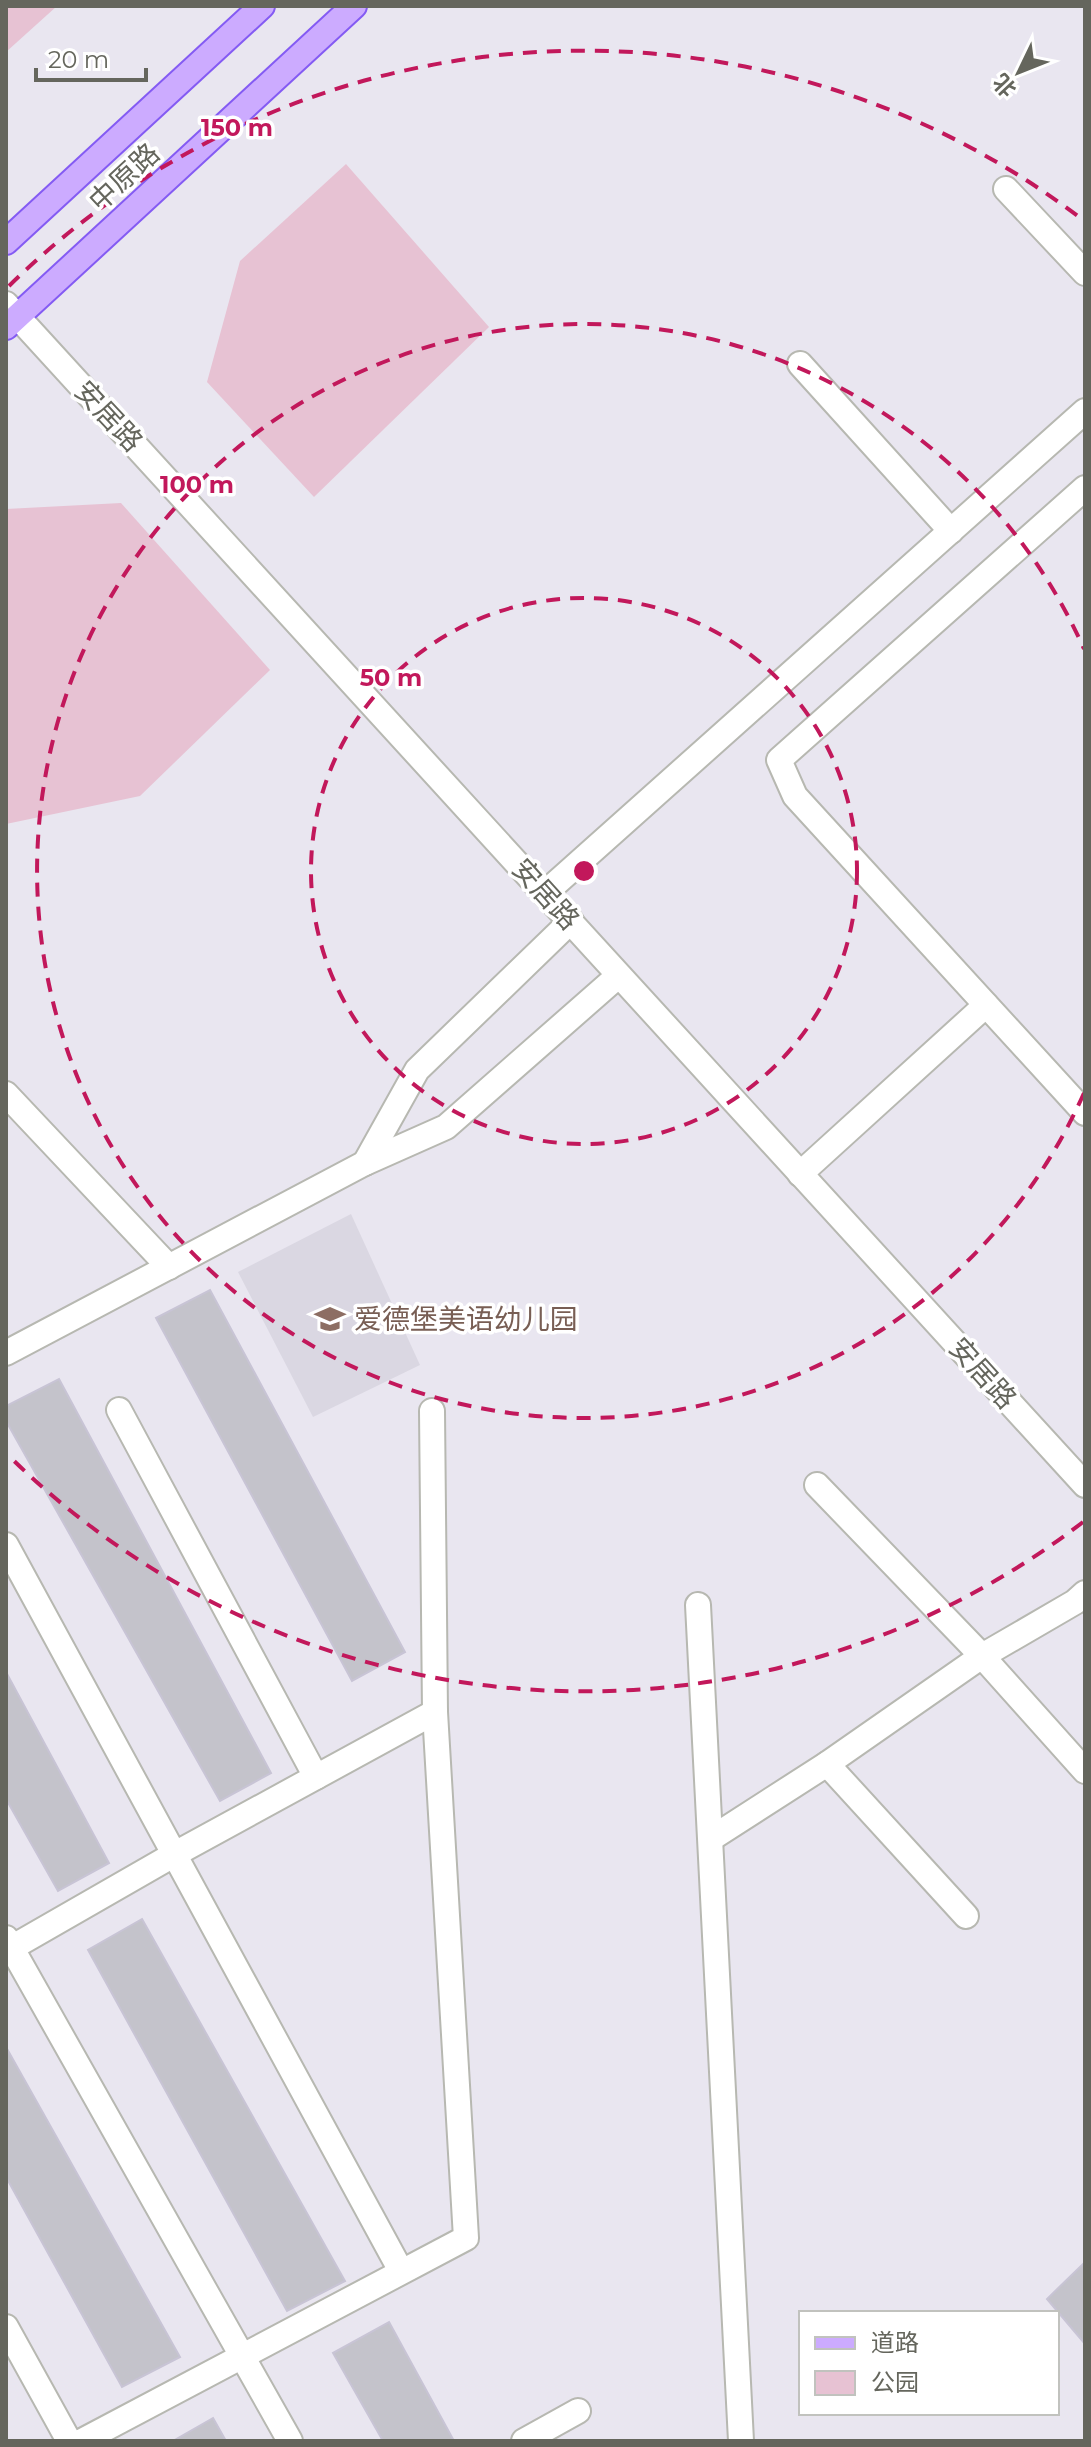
<svg xmlns="http://www.w3.org/2000/svg" width="1091" height="2447" font-family="Montserrat,'Noto Sans SC',sans-serif">
  <style>
    .education { fill: #dad7e2 }
    .green { fill: #e7c2d3 }
    .building { fill: #c4c3cb; stroke: #c8c4d5; stroke-width: 2 }
    .lines { fill: none; stroke-linecap: round; stroke-linejoin: round }
    .minor-casing { stroke: #b7b8b1; stroke-width: 28 }
    .tertiary-casing { stroke: #b7b8b1; stroke-width: 28 }
    .primary-casing { stroke: #845bf3; stroke-width: 28 }
    .minor { stroke: #fff; stroke-width: 24 }
    .tertiary { stroke: #fff; stroke-width: 24 }
    .primary { stroke: #ccabff; stroke-width: 24 }
    .ring { fill: none; stroke: #c2185b; stroke-width: 4; stroke-dasharray: 14 10 }
    .labels { text-anchor: middle; dominant-baseline: central; stroke-width: 7; stroke-linejoin: round; paint-order: stroke }
    .street-label { font-size: 28px; fill: #65665d; stroke: #fff }
    .education-label { font-size: 28px; fill: #785e54; stroke: #fff; text-anchor: start }
    .centre { fill: #c2185b; stroke: #fff; stroke-width: 4 }
    .ring-label { font-size: 24px; text-anchor: middle; font-weight: bold; fill: #c2185b; stroke: #fff; stroke-width: 7; stroke-linejoin: round; paint-order: stroke }
  </style>
  <rect width="100%" height="100%" fill="#e9e6f0"/>
  <path class="education" d="M351,1214l69,151 -107,52 -75,-145z"/>
  <g class="green">
    <path d="M6,6h51l-51,46z"/>
    <path d="M346,164l143,163 -175,170 -107,-115 33,-121z"/>
    <path d="M121,503l149,167 -130,126 -134,28v-315z"/>
  </g>
  <g class="building">
    <path d="M210,1290l195,362 -53,29 -196,-363z"/>
    <path d="M59,1379l212,394 -51,28 -214,-380v-15z"/>
    <path d="M6,1672l103,191 -51,28 -52,-92z"/>
    <path d="M142,1919l203,362 -58,30 -199,-361z"/>
    <path d="M6,2047l174,310 -58,30 -116,-210z"/>
    <path d="M1085,2262v82l-38,-45z"/>
    <path d="M389,2322l65,119h-71l-50,-88z"/>
    <path d="M213,2418l13,23h-53z"/>
  </g>
  <g class="lines">
    <g class="minor-casing">
      <g id="minor">
        <path d="M1006,189l79,84"/>
        <path d="M800,364l151,167"/>
        <path d="M1085,488l-306,272 16,36 290,317"/>
        <path d="M545,893l540,-482"/>
        <path d="M6,1094l163,173"/>
        <path d="M365,1163l52,-93 154,-149"/>
        <path d="M800,1174l186,-169"/>
        <path d="M6,1353l359,-190 81,-36 172,-151"/>
        <path d="M119,1410l197,367"/>
        <path d="M817,1485l165,171 103,115"/>
        <path d="M6,1545l395,726"/>
        <path d="M698,1605l43,836"/>
        <path d="M827,1764l139,152"/>
        <path d="M712,1838l115,-74 155,-108 93,-54 10,-9"/>
        <path d="M6,1938l284,503"/>
        <path d="M6,1951l169,-97 260,-142"/>
        <path d="M6,2327l63,114"/>
        <path d="M82,2441l384,-203 -31,-526 -3,-301"/>
        <path d="M524,2441l54,-30"/>
      </g>
    </g>
    <g class="tertiary-casing">
      <path id="tertiary" d="M6,304l1079,1181"/>
    </g>
    <g class="primary-casing">
      <g id="primary">
        <path d="M6,242l256,-236"/>
        <path d="M6,327l348,-321"/>
      </g>
    </g>
    <use href="#minor" class="minor"/>
    <use href="#tertiary" class="tertiary"/>
    <use href="#primary" class="primary"/>
  </g>
  <g class="ring">
    <circle cx="584" cy="871" r="273"/>
    <path d="M1084 1093A547 547 0 1 1 1084 649"/>
    <path d="M1083 1522A820 820 0 0 1 9 1456M9 286A820 820 0 0 1 1083 220"/>
  </g>
  <defs>
    <g id="school-bare" transform="scale(2.4)"><path d="M0-5L7-2L0 1L-7-2ZM-4 1L0 2.5L4 1V4Q0 6-4 4Z" fill="#8d6e63" stroke="#fff" stroke-width="2.5" paint-order="stroke"/></g>
  </defs>
  <g fill-rule="evenodd">
    <use href="#school-bare" x="330" y="1319"/>
  </g>
  <g class="labels">
    <g class="street-label">
      <text transform="translate(124 177) rotate(-43)">中原路</text>
      <text transform="translate(109 416) rotate(47)">安居路</text>
      <text transform="translate(546 894) rotate(48)">安居路</text>
      <text transform="translate(983 1373) rotate(48)">安居路</text>
    </g>
    <g class="education-label">
      <text x="354" y="1319">爱德堡美语幼儿园</text>
    </g>
  </g>
  <circle cx="584" cy="871" r="12" class="centre"/>
  <g class="ring-label">
    <text x="237" y="136">150 m</text>
    <text x="197" y="493">100 m</text>
    <text x="391" y="686">50 m</text>
  </g>
  <rect width="1091" height="2447" fill="none" stroke="#65665d" stroke-width="16"/>
  <rect x="799" y="2311" width="260" height="104" fill="#ffffff" stroke="#c1c2be" stroke-width="2"/>
  <rect x="815" y="2337" width="40" height="12" fill="#ccabff" stroke="#c1c2be" stroke-width="2"/>
  <text x="871" y="2351" font-size="24" fill="#65665d">道路</text>
  <rect x="815" y="2371" width="40" height="24" fill="#e7c2d3" stroke="#c1c2be" stroke-width="2"/>
  <text x="871" y="2391" font-size="24" fill="#65665d">公园</text>
  <g transform="translate(1019 72) rotate(227)" stroke="#ffffff" stroke-width="6" paint-order="stroke">
  <path d="M0-6L14 30L0 20L-14 30Z" fill="#65665d"/>
  <text y="-12" font-size="22" font-weight="bold" text-anchor="middle" fill="#65665d">北</text>
  </g>
  <path d="M36 68v12h110v-12" fill="none" stroke="#65665d" stroke-width="4"/>
  <text x="48" y="68" font-size="24" fill="#65665d" stroke="#ffffff" stroke-width="6" paint-order="stroke">20 m</text>
</svg>
